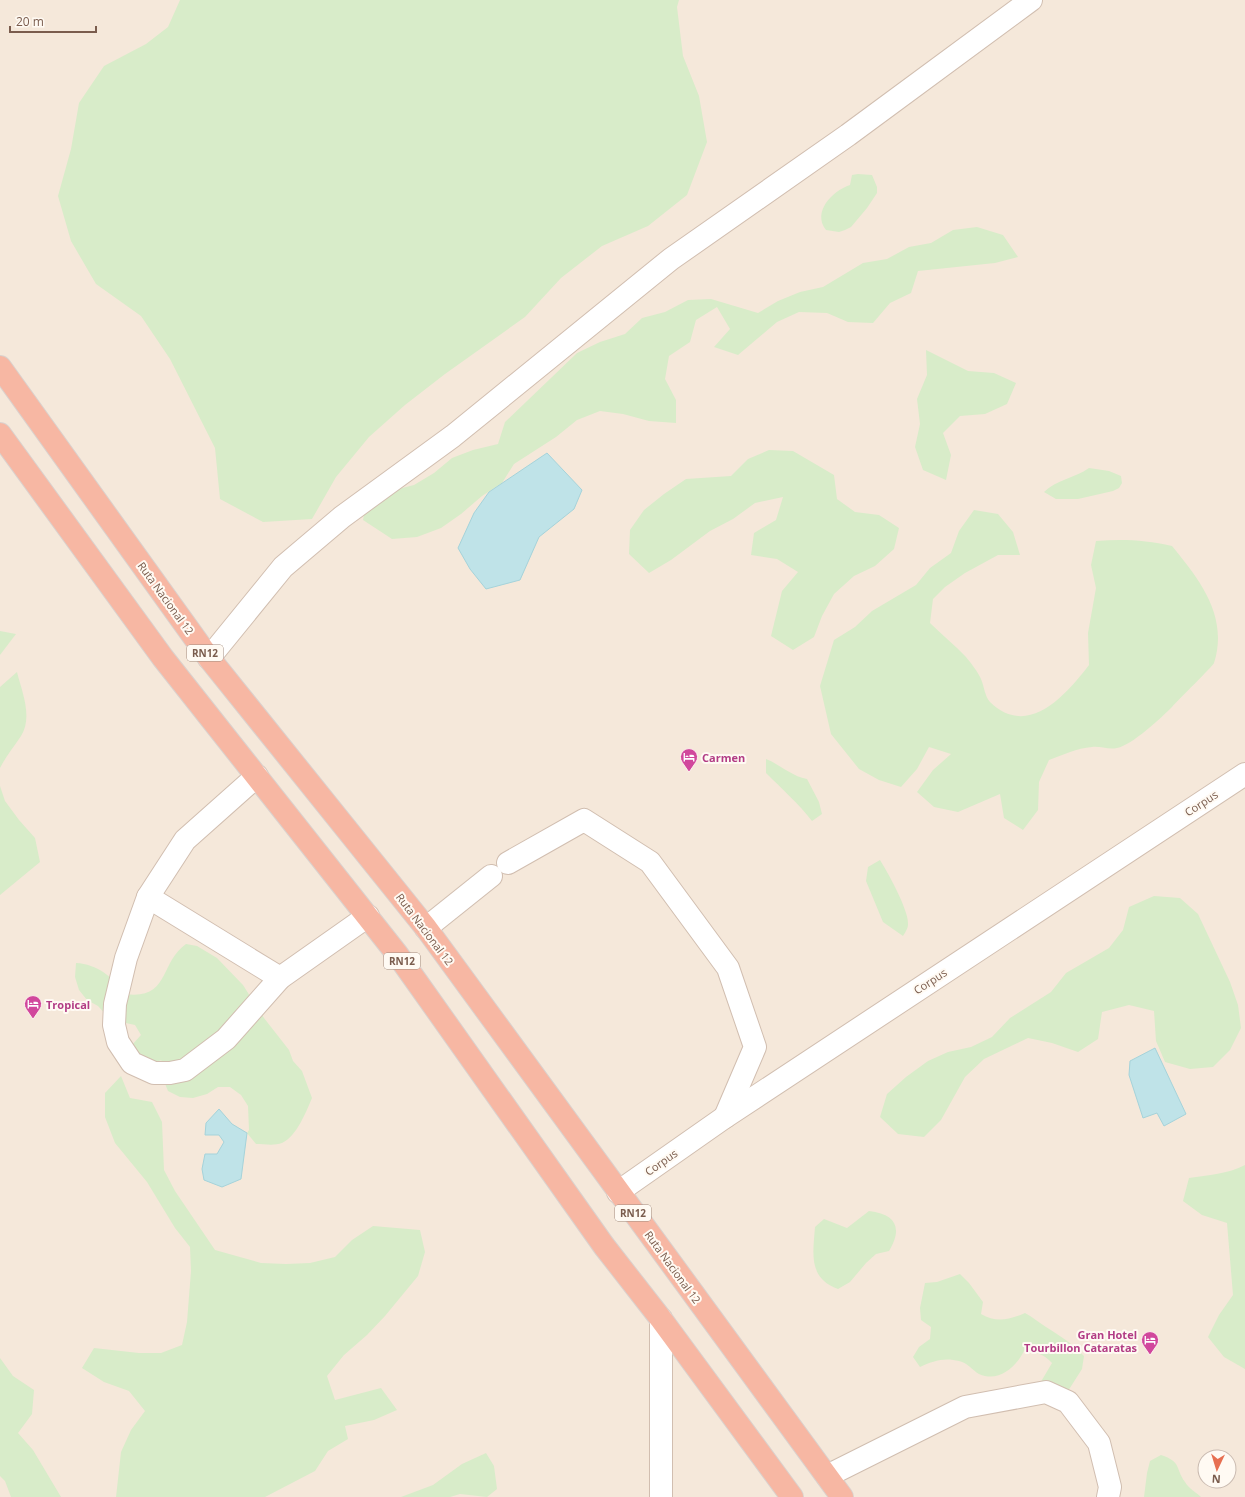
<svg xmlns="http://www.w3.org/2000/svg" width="1245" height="1497" font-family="'Open Sans',sans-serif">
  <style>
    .residential { fill: #f5e8da; fill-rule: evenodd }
    .green { fill: #d8ecc9 }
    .water { fill: #bfe3e8; stroke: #a5d3da }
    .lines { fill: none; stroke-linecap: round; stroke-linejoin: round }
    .minor-casing { stroke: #d1beb0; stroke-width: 24 }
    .highway-casing { stroke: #dad1cd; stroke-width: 24 }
    .minor { stroke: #fff; stroke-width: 22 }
    .highway { stroke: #f7b7a3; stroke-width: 22 }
    .labels { text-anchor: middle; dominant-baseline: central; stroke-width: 4; stroke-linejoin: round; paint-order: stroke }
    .shield { fill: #fffaf3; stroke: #a28b7f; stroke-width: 1 }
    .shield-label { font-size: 10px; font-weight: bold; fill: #7a5c4d }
    .street-label { font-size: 11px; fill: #7a5c4d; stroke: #fffaf3 }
    .hotel-label { font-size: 11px; font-weight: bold; fill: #b23c85; stroke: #fffaf3; text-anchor: start }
  </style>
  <rect width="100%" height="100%" fill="#fdf6ec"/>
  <path class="residential" d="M0,0h1245v1497h-1245zM1205,1457h24v24h-24z"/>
  <g class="green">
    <path d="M180,0h499l-2,7 6,49 16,40 8,46 -20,53 -39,31 -46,20 -41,32 -36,39 -80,57 -40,31 -36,32 -33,40 -24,42 -49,3 -43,-23 -5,-51 -45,-89 -29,-43 -45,-32 -25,-43 -13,-45 13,-47 8,-46 25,-37 42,-22 22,-17z"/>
    <path d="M858,174l14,1 5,12v6l-10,15 -16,19 -6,3 -6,2 -13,-2c-14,-18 6,-39 24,-45l2,-10z"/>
    <path d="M977,227l26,8 15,22 -23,6 -77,8 -7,22 -21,10 -17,20 -25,-1 -21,-9 -28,-1 -22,10 -39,33 -24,-8 16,-18 -13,-22 -21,13 -6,22 -21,14 -4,23 11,21v23l-27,-2 -26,-7 -23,-3 -23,9 -21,17 -42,27 -12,19 -20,13 -21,18 -20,14 -24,9 -25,2 -29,-19 4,-23 47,-12 20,-12 18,-15 21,-8 25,-6 7,-22 72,-69 23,-11 25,-8 17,-16 23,-6 23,-12 23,-1 47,14 20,-12 22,-9 23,-5 40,-24 24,-4 22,-12 22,-4 22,-13z"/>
    <path d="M926,350l42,21 26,2 22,10 -9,21 -22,10 -25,2 -17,17 8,22 -5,25 -23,-10 -8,-23 5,-23 -3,-25 10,-24z"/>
    <path d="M769,450l24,1 41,24 3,24 18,13 24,3 20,13 -5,21 -19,17 -21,10 -20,18 -12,22 -8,21 -21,13 -22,-14 11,-45 16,-19 -21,-13 -26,-4 3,-22 22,-13 7,-23 -28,6 -22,16 -23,12 -39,29 -22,13 -20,-19 1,-24 14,-20 20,-16 22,-15 45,-3 17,-17z"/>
    <path d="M1089,468l20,3 12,5 1,7 -3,5 -6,3 -35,8h-22l-12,-7c12,-12 31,-14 45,-24z"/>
    <path d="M974,510l24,4 15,18 7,23h-22l-33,18 -20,14 -12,12 -3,24c11,11 25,22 36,34 5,6 12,15 15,22 3,7 4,18 9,23 38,37 76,-7 99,-37l-1,-32 8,-45 -5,-23 5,-24c27,-2 50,-1 76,5 27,33 57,70 42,117 -1,3 -37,38 -42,44 -11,11 -40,38 -55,41 -8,2 -17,-2 -25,-1 -15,1 -29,8 -43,13l-10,22 -1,28 -15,20 -19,-12 -4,-24 -42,18 -24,-5 -17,-15 16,-22 18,-16 -22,-7 -12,22 -16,18 -22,-7 -20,-11 -28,-35 -11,-48 14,-46 21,-13 17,-16 44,-26 14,-17 21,-15 8,-22z"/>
    <path d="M0,631l16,3 -16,21z"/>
    <path d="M17,672c5,20 16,45 4,64 -7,11 -15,20 -21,32v-81z"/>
    <path d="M766,759c15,6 25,17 41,20l12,23 3,12 -10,7c-13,-17 -30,-32 -46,-48z"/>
    <path d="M0,786l5,15 14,19 16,18 5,24 -40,33z"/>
    <path d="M880,860c7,11 30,52 28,65 0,3 -3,8 -5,11l-20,-14 -17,-41 2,-14z"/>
    <path d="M1154,896l26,2 18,16 32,68 8,23 3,23 -11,22 -17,17 -23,2 -25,-7 -9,-21 -2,-30 -25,-6 -27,7 -4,27 -20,13 -26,-9 -24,-5 -44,21 -19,18 -24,43 -17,17 -26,-3 -18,-17 7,-23 19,-17 22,-16 20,-9 23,-5 21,-10 18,-19 41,-26 15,-19 43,-25 14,-18 6,-23z"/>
    <path d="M186,944l11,2 20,12 26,27 21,33 25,32 4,11 9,10 10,27c-6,14 -15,38 -30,45 -8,3 -18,1 -26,1l-9,-11 2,-3 -1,-24 -7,-11 -11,-8h-12l-11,7 -14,4 -13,-1 -12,-6 -11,-27 5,-4 -22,7 -9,-21 10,-11 -6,-10 -14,-3 -14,-6 -9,-10 -11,-6 -8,-10 -4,-13 1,-14c21,1 37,14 49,31 45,6 34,-31 61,-50z"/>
    <path d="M121,1076l9,22 22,4 10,20 2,48 11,21 40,59 46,13 25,1 24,-1 25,-6 17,-17 21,-14 47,4 5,22 -7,24 -33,40 -18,19 -23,20 -17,21 8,24 46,-12 16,22 -23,10 -29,6 3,13 -20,12 -13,20 -50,26h-149l5,-45 10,-22 14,-19 -16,-20 -25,-9 -22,-14 12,-20 45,5h22l21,-8 5,-23 4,-51 -1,-24 -15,-19 -28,-46 -32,-39 -10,-26v-24z"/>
    <path d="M1245,1165v204l-21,-12 -16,-20 11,-22 14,-20 -6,-72 -25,-8 -19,-14 6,-23c19,-3 39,-4 56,-13z"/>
    <path d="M869,1211c27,3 34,17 20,40l-13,3 -10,9 -16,19 -12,7c-30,-11 -25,-35 -23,-62l9,-8 23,9z"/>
    <path d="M960,1274l9,9 14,19 -2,12c15,9 28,6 44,-1 8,4 13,9 21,14 14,9 26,16 38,29l-2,13 -14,22 -29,-6 13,-22c-8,-9 -16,-11 -28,-12 -8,16 -25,32 -45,23 -7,-4 -11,-11 -20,-13 -14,-4 -27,0 -39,6l-7,-10 6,-10 11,-8 1,-12 -10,-7 -1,-12 5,-25 12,-1z"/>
    <path d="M0,1358l13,18 21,14 -2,24 -14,19 15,17 28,47h-50l-6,-16 -5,-5z"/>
    <path d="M486,1453l8,13 3,23 -10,8 -27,-3 -10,3h-49l32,-12 29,-21z"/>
    <path d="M1161,1455c21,7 14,13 24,27 4,7 11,10 16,15h-57l3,-24 3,-12z"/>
  </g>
  <g class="water">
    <path d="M547,453l35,37 -8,19 -35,28 -19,43 -34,9 -16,-20 -12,-21 16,-35 15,-21z"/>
    <path d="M1155,1048l31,66 -22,12 -7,-13 -14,5 -14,-43 1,-14z"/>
    <path d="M219,1109l13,15 15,9 -6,46 -19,8 -18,-7 -2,-11 3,-15h12l7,-12 -5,-7h-14l1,-12z"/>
  </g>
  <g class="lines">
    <g class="minor-casing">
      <g id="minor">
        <path d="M209,658l74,-91 59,-50 111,-81 218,-177 177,-124 183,-135"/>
        <path d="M257,776l-72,64 -37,57 -22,61 -11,46 -1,21 4,17 14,21 22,10h16l15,-3 41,-31 54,-61 88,-62"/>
        <path d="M508,863l76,-43 66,42 78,106 27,79 -30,70"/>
        <path d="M148,897l132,81"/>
        <path d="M426,928l65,-52"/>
        <path d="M618,1192l107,-75 520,-343"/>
        <path d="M661,1319v178"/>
        <path d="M827,1476l138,-69 81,-15 22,10 31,41 11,44 -2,10"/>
      </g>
    </g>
    <g class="highway-casing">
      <g id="highway">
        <path d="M0,367l209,291 217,270 416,569"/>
        <path d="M0,434l163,224 234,296 207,292 57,73 131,178"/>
      </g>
    </g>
    <use href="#minor" class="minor"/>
    <use href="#highway" class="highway"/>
  </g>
  <defs>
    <g id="hotel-pin" transform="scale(0.9)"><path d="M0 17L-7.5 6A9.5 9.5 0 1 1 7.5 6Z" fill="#d1479c" stroke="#fffaf3"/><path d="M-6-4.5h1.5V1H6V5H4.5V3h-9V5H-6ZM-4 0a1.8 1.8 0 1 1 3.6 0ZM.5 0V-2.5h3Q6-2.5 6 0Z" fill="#fff"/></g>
  </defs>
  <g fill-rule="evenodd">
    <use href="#hotel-pin" x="689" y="757"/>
    <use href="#hotel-pin" x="33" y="1004"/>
    <use href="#hotel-pin" x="1150" y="1340"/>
  </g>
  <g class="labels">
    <g class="shield">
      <rect x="187" y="645" width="36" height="16" rx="3"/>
      <rect x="384" y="953" width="36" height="16" rx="3"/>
      <rect x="615" y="1205" width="36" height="16" rx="3"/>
    </g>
    <g class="shield-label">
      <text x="205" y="653">RN12</text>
      <text x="402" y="961">RN12</text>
      <text x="633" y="1213">RN12</text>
    </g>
    <g class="street-label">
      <text transform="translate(166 598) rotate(54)">Ruta Nacional 12</text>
      <text transform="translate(1201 803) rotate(-33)">Corpus</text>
      <text transform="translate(425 929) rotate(53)">Ruta Nacional 12</text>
      <text transform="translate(930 981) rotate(-33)">Corpus</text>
      <text transform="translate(661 1162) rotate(-35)">Corpus</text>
      <text transform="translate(673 1267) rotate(54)">Ruta Nacional 12</text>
    </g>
    <g class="hotel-label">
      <text x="702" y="757">Carmen</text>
      <text x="46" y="1004">Tropical</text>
      <text x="1137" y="1334" text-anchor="end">Gran Hotel<tspan x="1137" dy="13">Tourbillon Cataratas</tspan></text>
    </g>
  </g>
  <g transform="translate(1217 1469) rotate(184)"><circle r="19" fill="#fffaf3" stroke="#cabbb1"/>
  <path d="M0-3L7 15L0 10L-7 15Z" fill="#e76f51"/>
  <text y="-6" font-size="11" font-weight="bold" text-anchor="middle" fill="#7a5c4d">N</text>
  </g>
  <path d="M10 26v6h86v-6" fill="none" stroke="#7a5c4d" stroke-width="2"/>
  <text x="16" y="26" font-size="12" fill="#7a5c4d" stroke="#fffaf3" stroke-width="3" paint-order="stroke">20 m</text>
</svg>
